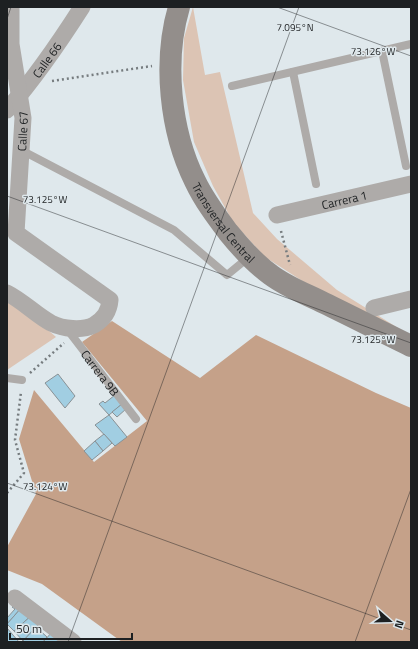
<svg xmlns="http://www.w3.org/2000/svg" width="418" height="649" font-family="'Titillium Web',sans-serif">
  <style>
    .green { fill: #dcc4b4 }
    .forest { fill: #c5a189 }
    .building { fill: #a1cee2; stroke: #899195 }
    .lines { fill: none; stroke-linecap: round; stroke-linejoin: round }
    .path { stroke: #767c7f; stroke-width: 2.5; stroke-dasharray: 2 3; stroke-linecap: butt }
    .lane { stroke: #aeaba9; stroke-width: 8 }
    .street { stroke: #aeaba9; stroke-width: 17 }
    .secondary { stroke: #938e8b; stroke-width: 22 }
    .ticks { fill: none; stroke: #1d2022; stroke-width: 1; stroke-opacity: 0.45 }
    .labels { text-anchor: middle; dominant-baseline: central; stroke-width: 3; stroke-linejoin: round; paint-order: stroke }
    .street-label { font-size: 12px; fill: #1d2022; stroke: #dfe8ec }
    .ticks-label { font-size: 10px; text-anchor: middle; fill: #1d2022; stroke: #dfe8ec; stroke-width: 3; stroke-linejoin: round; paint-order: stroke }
  </style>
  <rect width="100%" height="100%" fill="#dfe8ec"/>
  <g class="green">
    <path d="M193,7l12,68 15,-3 33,141 24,26 60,51 74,46 -107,-54 -39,-25 -32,-35 -20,-36 -19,-44 -11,-62 1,-42z"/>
    <path d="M7,300l16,8 33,29 -49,33z"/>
  </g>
  <path class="forest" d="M112,321l88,57 56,-43 120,58 35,15v234h-289l-80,-58 -35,-14v-23l29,-53 -17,-55 15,-49 60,72 53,-41 -65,-79z"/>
  <g class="building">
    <path d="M58,374l17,22 -10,12 -20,-25z"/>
    <path d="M115,395l7,9 -13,11 -10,-11 4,-3 2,2z"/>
    <path d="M122,404l4,5 -9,8 -5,-5z"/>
    <path d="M109,415l18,22 -12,9 -20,-21z"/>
    <path d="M104,434l8,9 -9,8 -8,-10z"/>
    <path d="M95,441l8,10 -11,9 -8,-9z"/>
    <path d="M16,603l6,4 -15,17v-6l8,-9 -3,-2z"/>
    <path d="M22,607l10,8 -18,16 -7,-7z"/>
    <path d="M32,615l9,7 -18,19 -9,-10z"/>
    <path d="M36,627l11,10 -4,5h-21z"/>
    <path d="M7,628l12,14h-12z"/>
    <path d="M53,631l15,11h-25z"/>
  </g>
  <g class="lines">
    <g class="path">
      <path d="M52,81l100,-15"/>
      <path d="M281,231l9,34"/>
      <path d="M30,373l34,-30"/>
      <path d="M7,493l17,-20 -9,-33 6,-48"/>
    </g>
    <g class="lane">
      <path d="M382,51l24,115"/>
      <path d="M293,72l23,112"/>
      <path d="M232,86l179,-42"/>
      <path d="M21,150l153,80 53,45 22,-18"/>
      <path id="s1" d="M67,329l69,90"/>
      <path d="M7,378l15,2"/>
    </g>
    <g class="street">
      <path id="s2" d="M7,110c28,-32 52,-67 75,-103"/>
      <path id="s3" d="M277,215l134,-31"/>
      <path id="s4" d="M7,293c16,8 29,22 44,30 12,6 31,8 43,2 10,-6 15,-13 16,-25l-94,-67 7,-115 -12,-74v-37"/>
      <path d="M374,308l37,-9"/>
      <path d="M15,598l58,44"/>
    </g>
    <path class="secondary" id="s5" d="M179,7c-16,54 -9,124 16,174 9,19 21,35 33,51 13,16 26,31 43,43 16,12 35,19 53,28 29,14 58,29 87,43"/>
  </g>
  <path class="ticks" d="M277,7l134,49M7,19l4,-12M7,196l404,147M7,483l404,147M68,642l231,-635M355,642l56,-153"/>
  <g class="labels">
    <g class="street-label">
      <text stroke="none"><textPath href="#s2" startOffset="64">Calle 66</textPath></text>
      <text stroke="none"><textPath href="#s4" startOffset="346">Calle 67</textPath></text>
      <text stroke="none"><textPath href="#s3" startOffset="69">Carrera 1</textPath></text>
      <text stroke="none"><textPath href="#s5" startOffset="229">Transversal Central</textPath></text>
      <text stroke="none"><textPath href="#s1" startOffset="55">Carrera 9B</textPath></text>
    </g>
  </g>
  <g class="ticks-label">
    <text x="295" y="31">7.095°N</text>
    <text x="373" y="55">73.126°W</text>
    <text x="45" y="203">73.125°W</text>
    <text x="373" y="343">73.125°W</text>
    <text x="45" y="490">73.124°W</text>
  </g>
  <rect width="418" height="649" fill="none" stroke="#1d2022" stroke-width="16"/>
  <g transform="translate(390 621) rotate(110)" stroke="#dfe8ec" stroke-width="3" paint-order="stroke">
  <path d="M0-3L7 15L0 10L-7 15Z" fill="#1d2022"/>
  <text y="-6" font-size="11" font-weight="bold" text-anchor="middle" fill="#1d2022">N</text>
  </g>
  <path d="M10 633v6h122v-6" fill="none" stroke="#1d2022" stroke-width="2"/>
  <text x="16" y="633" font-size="12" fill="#1d2022" stroke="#dfe8ec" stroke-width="3" paint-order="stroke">50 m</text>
</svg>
